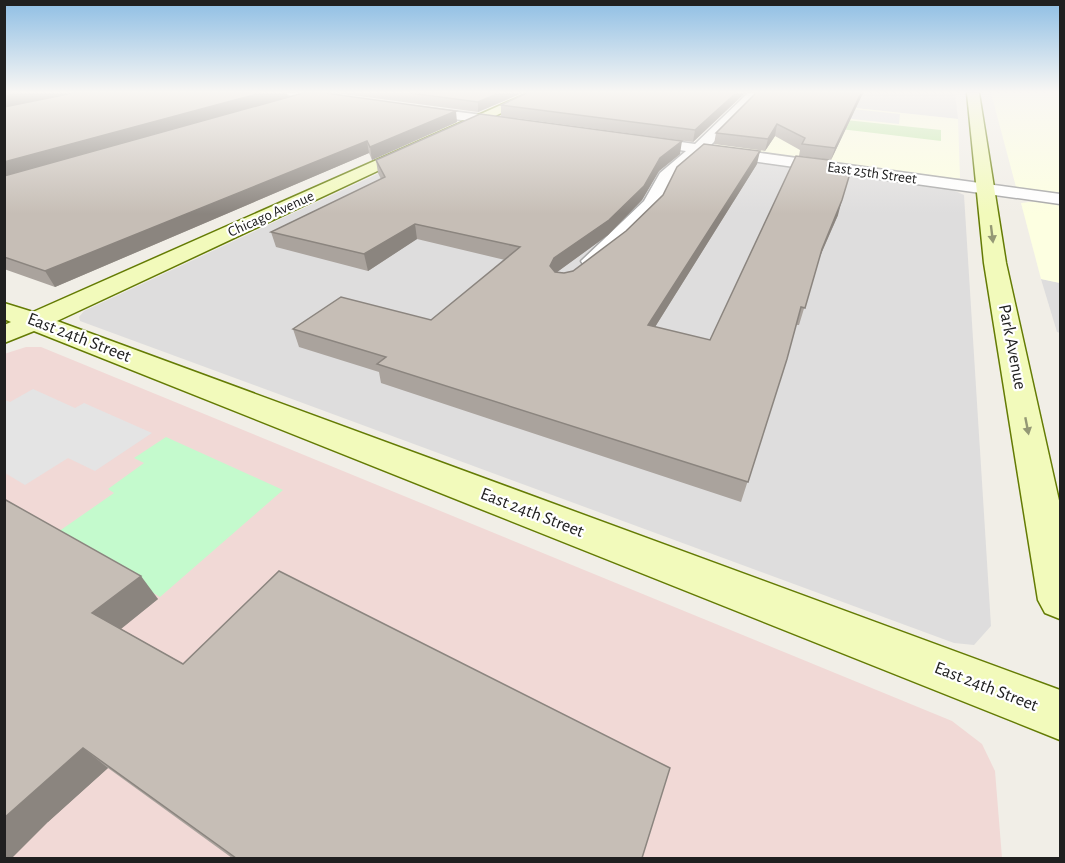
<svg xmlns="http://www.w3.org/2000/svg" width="1065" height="863" font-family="'Alegreya Sans',sans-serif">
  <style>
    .residential { fill: #dedddd }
    .commercial { fill: #f1d9d6 }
    .education { fill: #fdffe1 }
    .grass { fill: #c6ebad }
    .park { fill: #c4facd }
    .parking { fill: #e4e4e4 }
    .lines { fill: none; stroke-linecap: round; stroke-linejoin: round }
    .street-casing { stroke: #a7a7a7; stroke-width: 3 }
    .secondary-casing { stroke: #647b04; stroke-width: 3 }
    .street { fill: #fff; fill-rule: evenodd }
    .secondary { fill: #f2fabb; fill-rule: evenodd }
    .wall { fill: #aaa39d }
    .shaded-wall { fill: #8b857f }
    .building { fill: #c6beb6; stroke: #8b857f; stroke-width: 1.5 }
    .oneway { fill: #949875 }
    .labels { text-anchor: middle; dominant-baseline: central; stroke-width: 4.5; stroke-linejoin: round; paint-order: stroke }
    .far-street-label { font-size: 15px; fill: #202020; stroke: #fff }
    .street-label { font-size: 18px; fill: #202020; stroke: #fff }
  </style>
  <rect width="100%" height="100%" fill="#f1eee7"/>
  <g class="residential">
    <path d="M767,93h188l3,26 -196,-21z"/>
    <path d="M491,125l462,65 11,5 27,431 -17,19 -20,-2 -874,-322 -1,-4 5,-6 396,-185z"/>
    <path d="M1041,279l19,4v50l-3,-1z"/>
  </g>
  <path class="commercial" d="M26,347h15l911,374 30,23 13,27 7,87h-997l-1,-504z"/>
  <g class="education">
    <path d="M991,93h69v103l-27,-4 -17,-5z"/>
    <path d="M762,98l196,21 2,59 -10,2 -232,-33 -2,-2z"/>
    <path d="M1037,201l23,3v79l-19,-4 -20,-76z"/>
  </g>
  <path class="grass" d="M836,119l105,11v11l-109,-13z"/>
  <path class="park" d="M166,437l117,53 -123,107 -105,-63 59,-41 -6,-4 36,-26 -10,-5z"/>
  <g class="parking">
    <path d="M784,102l116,12 -1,10 -122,-13z"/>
    <path d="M33,389l42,19 9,-5 68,30 -57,38 -27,-13 -43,27 -20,-12v-73l5,2z"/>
  </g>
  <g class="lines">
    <g class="street-casing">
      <g id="street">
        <path d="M285,93c16,0 51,-3 63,7l-6,4 -51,-8z"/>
        <path d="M748,93h13l-51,53 350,48v10l-358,-50 -29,25 -14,29 -36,37 -23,21 -8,2 -8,-2 -3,-5 63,-60 16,-28 26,-22 -54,-8 -2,-3 2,-3 5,-1 58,8z"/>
        <path d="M411,106l104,13 7,4 -7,4 -108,-14 -2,-3 2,-3z"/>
      </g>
    </g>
    <g class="secondary-casing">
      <g id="secondary">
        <path d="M528,93h16l-487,228 1003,369v50l-1026,-409 -30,12v-18l7,-3 -7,-3v-16l29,9z"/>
        <path d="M967,93h12l27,170 54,242v114l-15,-6 -7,-13 -54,-337z"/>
      </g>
    </g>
    <use href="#street" class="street"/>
    <use href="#secondary" class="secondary"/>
  </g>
  <g class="wall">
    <path d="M4,93l284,4 -263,74 432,-49 -85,38 -3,-7 -314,134 -51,-18z"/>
    <path d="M336,93h186l-44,19z"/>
    <path d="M527,93h218l-52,49 -192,-26v-11z"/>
    <path d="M863,93l-32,67 -32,-4 1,-6 -25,-14 -10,15 -51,-7 2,-11z"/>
    <path d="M680,154l-21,17 -17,29 -34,35 -51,37 7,1 9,-2 184,-107 -102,163 55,13 118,-173 10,48 -19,44 -20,66h-3l-9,34 -46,143 -360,-119 -2,-11 -80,-25 -6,-18 138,-9 74,-60 -88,-21 -49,32 -92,-24 -5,-15 110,-53 -3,-6 -2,-13z"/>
    <path d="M4,499l154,100 -37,30 62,35 459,194h-410l-124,-90 -60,54z"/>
  </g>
  <g class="shaded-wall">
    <path d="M19,93h53l-68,15v-12z"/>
    <path d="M261,93h26l1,4 -284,80v-15z"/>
    <path d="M499,93h23l-44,19v-10z"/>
    <path d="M736,93h9l-52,49 2,-12z"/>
    <path d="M861,93h2l-32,67 4,-12z"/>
    <path d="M456,111l1,11 -85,38 -2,-13z"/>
    <path d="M777,124l-2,12 -10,15 3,-12z"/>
    <path d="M367,141l2,12 -314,134 -10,-16z"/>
    <path d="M682,141l-2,13 -21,17 -17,29 -34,35 -55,40 -3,-9 4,-8 106,-100z"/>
    <path d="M760,151l-3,13 -112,179 3,-18z"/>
    <path d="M842,200l-4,15 -22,50 6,-16z"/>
    <path d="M415,224l2,15 -49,32 -4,-17z"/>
    <path d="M141,576l17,23 -46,37 -20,-23z"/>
    <path d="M83,748l25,20 -60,54 -36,36h-8v-40z"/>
  </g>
  <g class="building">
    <path d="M4,93h15l-15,3z"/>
    <path d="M73,93h188l-257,69v-55z"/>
    <path d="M303,93h22l131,18 -86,36 -3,-6 -322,130 -41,-14v-81z"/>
    <path d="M410,93h89l-21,9z"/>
    <path d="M527,93h209l-41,37 -194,-25z"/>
    <path d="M756,93h105l-26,55 -33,-4 3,-6 -28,-14 -9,15 -52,-6z"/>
    <path d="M480,114l202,27 -22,17 -16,28 -35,34 -55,38 -4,8 5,6 9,1 9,-2 53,-40 37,-36 14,-28 27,-23 56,7 -112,174 62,15 86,-184 33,4 -2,6 24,4 -9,30 -20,49 -17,59 -4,-1 -14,52 -39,123 -371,-118 9,-7 -93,-28 48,-32 90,23 89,-73 -105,-23 -51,30 -93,-22 114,-55 -9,-17z"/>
    <path d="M4,499l137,77 -49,37 91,51 96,-93 391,197 -28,90h-406l-153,-110 -79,70z"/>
  </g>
  <defs><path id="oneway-solid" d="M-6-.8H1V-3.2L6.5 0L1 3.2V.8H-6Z" transform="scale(1.5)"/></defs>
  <g class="oneway">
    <use href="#oneway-solid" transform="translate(992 234) rotate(83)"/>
    <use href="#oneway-solid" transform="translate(1027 426) rotate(79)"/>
  </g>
  <linearGradient id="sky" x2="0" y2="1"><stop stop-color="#8ebee4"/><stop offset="0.43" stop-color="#f9f7f4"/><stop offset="1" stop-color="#f9f7f4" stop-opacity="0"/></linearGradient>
  <rect width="1065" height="214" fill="url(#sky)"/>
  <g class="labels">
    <g class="far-street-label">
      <text transform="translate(872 173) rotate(8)">East 25th Street</text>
      <text transform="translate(271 214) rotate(-24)">Chicago Avenue</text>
    </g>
    <g class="street-label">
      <text transform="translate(79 338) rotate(21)">East 24th Street</text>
      <text transform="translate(1012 347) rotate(79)">Park Avenue</text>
      <text transform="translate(532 513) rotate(21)">East 24th Street</text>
      <text transform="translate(986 687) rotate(21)">East 24th Street</text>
    </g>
  </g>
  <rect width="1065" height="863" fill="none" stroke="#202020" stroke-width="12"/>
</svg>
